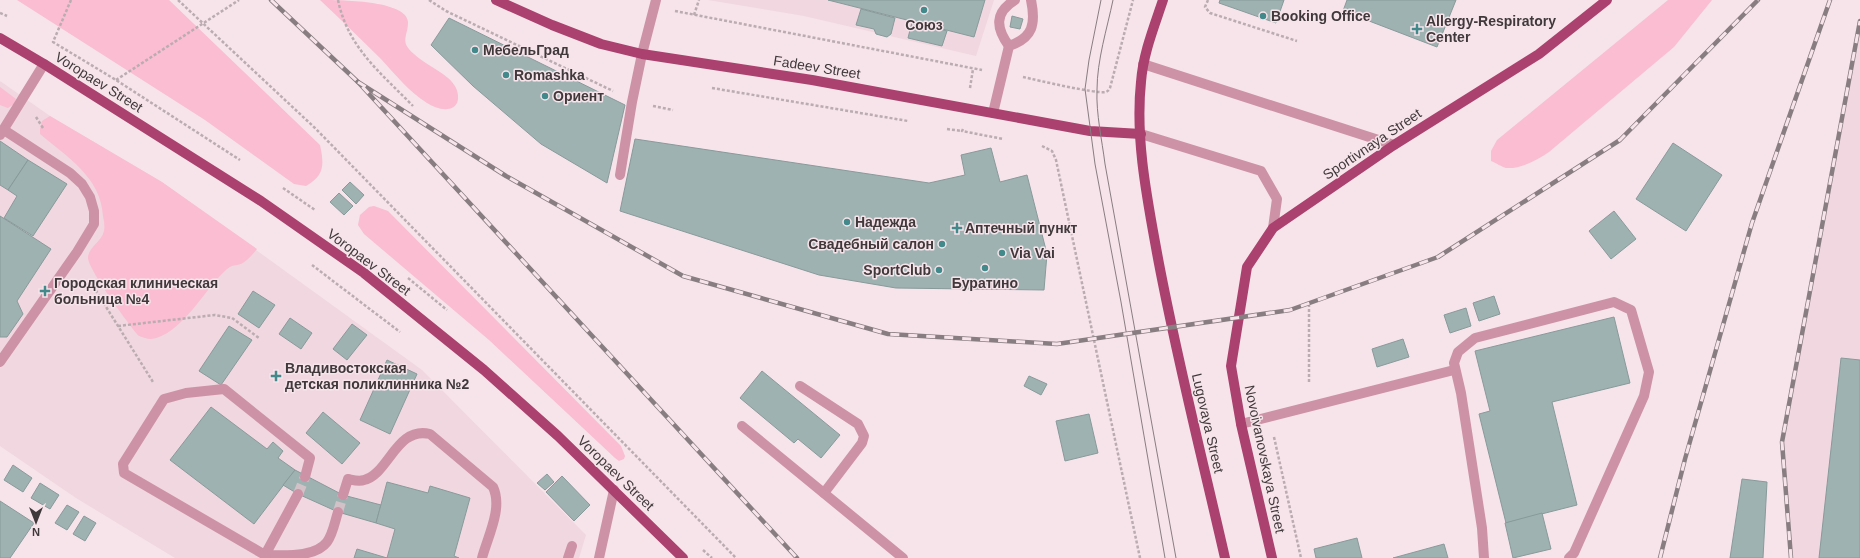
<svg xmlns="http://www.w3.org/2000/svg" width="1860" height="558" font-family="Helvetica,sans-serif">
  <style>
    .built { fill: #f1d7df }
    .green { fill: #fabdd1 }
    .building { fill: #9fb2b2; stroke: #889a9a }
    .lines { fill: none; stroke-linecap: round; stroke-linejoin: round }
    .minor-tunnel { stroke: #d2c2c7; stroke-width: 10; stroke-dasharray: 10 5; stroke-linecap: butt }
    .path { stroke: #baacb1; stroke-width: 2.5; stroke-dasharray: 3 2; stroke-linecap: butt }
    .minor { stroke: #cd92a6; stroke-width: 10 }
    .major { stroke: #ab416e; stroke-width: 10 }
    .tram { stroke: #887d80; stroke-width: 1 }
    .rail-casing { stroke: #887d80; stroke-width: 4.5 }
    .rail { stroke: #f6e4ea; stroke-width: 3; stroke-dasharray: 9; stroke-linecap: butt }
    .poi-dot { fill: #41898b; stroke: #f6e4ea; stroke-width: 1.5 }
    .labels { text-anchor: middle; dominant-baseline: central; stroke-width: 3; stroke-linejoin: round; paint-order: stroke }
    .poi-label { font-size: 14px; font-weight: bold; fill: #40393b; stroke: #f6e4ea; text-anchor: start }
    .street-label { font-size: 14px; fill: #40393b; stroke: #f6e4ea }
  </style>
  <rect width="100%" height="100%" fill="#f6e4ea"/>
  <g class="built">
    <path d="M708,0h286l-18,56 -172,-40z"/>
    <path d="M1860,22v536h-69l-9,-116z"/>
    <path d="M0,81l50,35 112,66 260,188 164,165 -7,23h-404l-99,-60 -76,-52z"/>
  </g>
  <g class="green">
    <path d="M17,0h152l151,145c4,19 5,30 -14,41l-12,-2 -89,-64z"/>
    <path d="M320,0c18,0 87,0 88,22 0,15 -9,19 6,32 11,11 36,20 42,34 2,4 3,11 1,15 -6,11 -22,5 -30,0 -18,-11 -32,-29 -46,-44 -20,-20 -40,-39 -61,-59z"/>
    <path d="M1668,0h44l-38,47 -125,105c-12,8 -28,17 -43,16 -4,-1 -10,-5 -15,-7v-10l6,-11z"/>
    <path d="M0,87l16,12 -2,5 -6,4 -8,-3z"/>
    <path d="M50,116l112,66 95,67c-4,5 -10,12 -16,15 -6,2 -8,0 -14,5 -21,18 -46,67 -76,70 -4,0 -8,-2 -12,-3 -9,-10 -52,-68 -51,-79 1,-10 14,-16 16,-26 1,-4 0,-10 -1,-15 -2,-39 -36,-59 -63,-82v-5l2,-8z"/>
    <path d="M374,206l14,5 233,235 4,10 -1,3 -5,2 -4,-3 -126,-118 -125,-106 -6,-9 2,-10 9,-8z"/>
  </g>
  <g class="building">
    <path d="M828,0h157l-11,37z"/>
    <path d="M1220,0h64l-8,23 -57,-20z"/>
    <path d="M1347,0h109l-19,47 -94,-36z"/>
    <path d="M861,9l34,9 -4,16 -4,3 -11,-3 -2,-5 -18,-4z"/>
    <path d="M1012,16l11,3 -3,10 -10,-2z"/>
    <path d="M449,18l176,87 -18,78 -66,-39 -68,-58 -42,-41z"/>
    <path d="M912,22l35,9 -5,15 -34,-8z"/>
    <path d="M635,139l294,44 36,-8 -4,-20 30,-7 9,34 27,-7 20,79 -3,36 -148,-2 -77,-13 -199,-64z"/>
    <path d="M0,141l28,19 -20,30 -8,-5z"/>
    <path d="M1673,143l49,32 -36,56 -50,-32z"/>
    <path d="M28,160l39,24 -34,52 -29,-18 13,-22 -9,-6z"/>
    <path d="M350,182l14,13 -8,9 -14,-14z"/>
    <path d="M339,193l14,13 -9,9 -14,-13z"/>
    <path d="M1614,211l22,28 -25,20 -22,-28z"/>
    <path d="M0,216l51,33 -34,52 6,13 -16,23h-7z"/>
    <path d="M253,291l22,14 -16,23 -21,-14z"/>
    <path d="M1494,296l6,18 -21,7 -6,-18z"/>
    <path d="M1466,308l5,18 -21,7 -6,-18z"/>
    <path d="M1614,317l16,66 -78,19 25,103 -71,18 -27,-109 11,-3 -15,-60z"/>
    <path d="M290,318l22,15 -11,16 -22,-15z"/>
    <path d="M352,324l15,11 -20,25 -14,-11z"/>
    <path d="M229,326l23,14 -31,45 -22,-14z"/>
    <path d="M1403,339l6,18 -32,10 -5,-18z"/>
    <path d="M1841,358l19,2v198h-41z"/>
    <path d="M387,360l30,14 -27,60 -30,-14z"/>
    <path d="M762,371l78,64 -19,23 -23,-19 -4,4 -54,-45z"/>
    <path d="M1029,376l18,8 -6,11 -17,-9z"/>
    <path d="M211,407l56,42 6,-7 10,9 -5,7 17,12 -41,54 -84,-64z"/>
    <path d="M323,412l37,31 -18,21 -36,-31z"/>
    <path d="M1089,414l9,39 -33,8 -9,-40z"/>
    <path d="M13,465l19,13 -9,14 -19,-12z"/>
    <path d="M295,470l48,25 38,10 -5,18 -38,-11 -40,-18 -15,-9z"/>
    <path d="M547,474l7,8 -9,8 -8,-7z"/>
    <path d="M562,476l28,29 -16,16 -28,-29z"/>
    <path d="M1742,479l25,3 -4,76h-33z"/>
    <path d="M387,482l41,11 2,-7 40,12 -16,58 5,2h-105l3,-9 30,9 8,-29 -19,-6z"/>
    <path d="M40,483l19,12 -9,14 -19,-11z"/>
    <path d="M0,501l34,22 -24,35h-10z"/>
    <path d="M67,505l12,7 -12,18 -12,-7z"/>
    <path d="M1542,513l9,36 -38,9 -8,-35z"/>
    <path d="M84,516l12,7 -11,18 -12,-7z"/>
    <path d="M1357,538l5,20h-46l-2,-9z"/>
    <path d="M1444,544l4,14h-55z"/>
  </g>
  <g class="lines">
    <g class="minor-tunnel">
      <path d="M298,494l7,-17"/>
      <path d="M338,512l5,-17"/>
    </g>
    <g class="path">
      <path d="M71,0l-18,42 63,38 124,80"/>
      <path d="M178,0l137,128 421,430"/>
      <path d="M338,0c10,48 43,73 75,106"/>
      <path d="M429,0l17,11 167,80"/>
      <path d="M1208,0l-3,7 5,6 87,28"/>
      <path d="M675,11l307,59"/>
      <path d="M0,13l7,3"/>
      <path d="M694,15l5,-15"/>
      <path d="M1023,77c14,3 72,17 83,15 2,-1 3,-2 4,-4l23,-88"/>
      <path d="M116,80l123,-80"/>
      <path d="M712,88l196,33"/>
      <path d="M970,88l3,-19"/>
      <path d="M653,106l20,4"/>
      <path d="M36,117l7,11"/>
      <path d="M947,129l15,2"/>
      <path d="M963,129l-1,2 41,8"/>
      <path d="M1042,146l10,5 4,9 84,398"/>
      <path d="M283,188l32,22"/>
      <path d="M312,265l88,67"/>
      <path d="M408,278l39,32"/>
      <path d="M93,286l60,96"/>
      <path d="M1309,304v80"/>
      <path d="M118,326l97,-11 17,3 27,20"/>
      <path d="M1274,437l27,121"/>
      <path d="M703,550l9,8"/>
    </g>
    <g class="minor">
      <path d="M1009,46c-13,-18 -15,-33 6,-46"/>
      <path d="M1143,64l251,81"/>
      <path d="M993,113l16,-67c24,-8 27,-22 22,-46"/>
      <path d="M1141,134l120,37 16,28 -4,29"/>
      <path d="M0,135l44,-71"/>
      <path d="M620,175l12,-73 10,-48 14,-54"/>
      <path d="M0,362l77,-110 17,-28v-13l-4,-14 -8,-13 -12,-11 -66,-43"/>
      <path d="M800,386l58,38 6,12 -2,7 -38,50"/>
      <path d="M1241,424l213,-54"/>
      <path d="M742,426l161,132"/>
      <path d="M298,494l-33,61c19,0 50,3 62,-13 6,-8 8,-21 11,-30"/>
      <path d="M343,495l5,-16c5,1 11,3 16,1 25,-6 32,-54 66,-46l63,53c10,21 -5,49 -11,71"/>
      <path d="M266,558l-1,-3 -141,-82 -1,-9 41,-65 22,-6 38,-4 86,69 -5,19"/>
      <path d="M568,558l4,-12"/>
      <path d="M599,558l15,-68"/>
      <path d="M1484,558l-2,-30 -21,-135 -7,-30 4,-11 17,-14 139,-36 17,8 18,62 -5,24 -70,157 -5,5"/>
    </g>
    <g class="major">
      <path d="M496,0l56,25 49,19 41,10 170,26 278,51 51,3"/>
      <path d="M1163,0c-9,27 -20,54 -22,82 -6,56 6,116 16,171 19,103 45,204 68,305"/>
      <path d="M0,38l44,26 217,137 103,72 120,97 74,66 125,122"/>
      <path d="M1272,558l-31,-134 -10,-58 16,-99 26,-39 121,-83 145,-91 68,-54"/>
    </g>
    <g class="tram">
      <path d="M1101,0l-12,60 -4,29 10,75 26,138 44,256"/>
      <path d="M1113,0c-6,29 -16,60 -16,90 -1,24 5,50 8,74l71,394"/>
    </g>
    <g class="rail-casing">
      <g id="rail">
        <path d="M271,0l87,82 439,476"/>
        <path d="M358,82l148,94 177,100 205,58 169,10 233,-34 148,-53 182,-117 138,-140"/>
        <path d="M1660,558l25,-99 67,-236 78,-223"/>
        <path d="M1791,558l-9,-116 78,-421"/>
      </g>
    </g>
    <use href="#rail" class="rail"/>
  </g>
  <g class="poi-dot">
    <circle cx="924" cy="10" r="4"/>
    <circle cx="1263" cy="16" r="4"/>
    <path d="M1415 23h4v4h4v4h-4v4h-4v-4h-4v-4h4z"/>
    <circle cx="475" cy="50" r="4"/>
    <circle cx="506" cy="75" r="4"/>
    <circle cx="545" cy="96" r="4"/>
    <circle cx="847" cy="222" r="4"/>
    <path d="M955 222h4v4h4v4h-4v4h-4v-4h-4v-4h4z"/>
    <circle cx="942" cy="244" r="4"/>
    <circle cx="1002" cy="253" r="4"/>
    <circle cx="985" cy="268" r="4"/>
    <circle cx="939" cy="270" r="4"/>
    <path d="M43 285h4v4h4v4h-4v4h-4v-4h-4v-4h4z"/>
    <path d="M274 370h4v4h4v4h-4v4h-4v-4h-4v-4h4z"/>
  </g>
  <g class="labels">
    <g class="poi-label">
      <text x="1271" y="16">Booking Office</text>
      <text x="1426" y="21">Allergy-Respiratory<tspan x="1426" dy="16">Center</tspan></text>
      <text x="924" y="25" text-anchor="middle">Союз</text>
      <text x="483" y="50">МебельГрад</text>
      <text x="514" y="75">Romashka</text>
      <text x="553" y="96">Ориент</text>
      <text x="855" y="222">Надежда</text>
      <text x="965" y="228">Аптечный пункт</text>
      <text x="934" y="244" text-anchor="end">Свадебный салон</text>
      <text x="1010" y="253">Via Vai</text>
      <text x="931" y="270" text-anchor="end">SportClub</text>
      <text x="54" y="283">Городская клиническая<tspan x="54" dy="16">больница №4</tspan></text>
      <text x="985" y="283" text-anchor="middle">Буратино</text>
      <text x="285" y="368">Владивостокская<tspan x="285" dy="16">детская поликлинника №2</tspan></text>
    </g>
    <g class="street-label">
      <text transform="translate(817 67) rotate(9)">Fadeev Street</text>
      <text transform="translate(99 82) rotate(32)">Voropaev Street</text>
      <text transform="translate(1372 144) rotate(-34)">Sportivnaya Street</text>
      <text transform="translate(369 262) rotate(37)">Voropaev Street</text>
      <text transform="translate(1208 423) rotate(77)">Lugovaya Street</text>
      <text transform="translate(1265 459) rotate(78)">Novoivanovskaya Street</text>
      <text transform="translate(616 473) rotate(44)">Voropaev Street</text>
    </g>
  </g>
  <g transform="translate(36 522) rotate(180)" stroke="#f6e4ea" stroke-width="3" paint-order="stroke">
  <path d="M0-3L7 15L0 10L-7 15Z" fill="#40393b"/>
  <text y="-6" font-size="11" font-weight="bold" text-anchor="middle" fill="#40393b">N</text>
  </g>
</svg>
